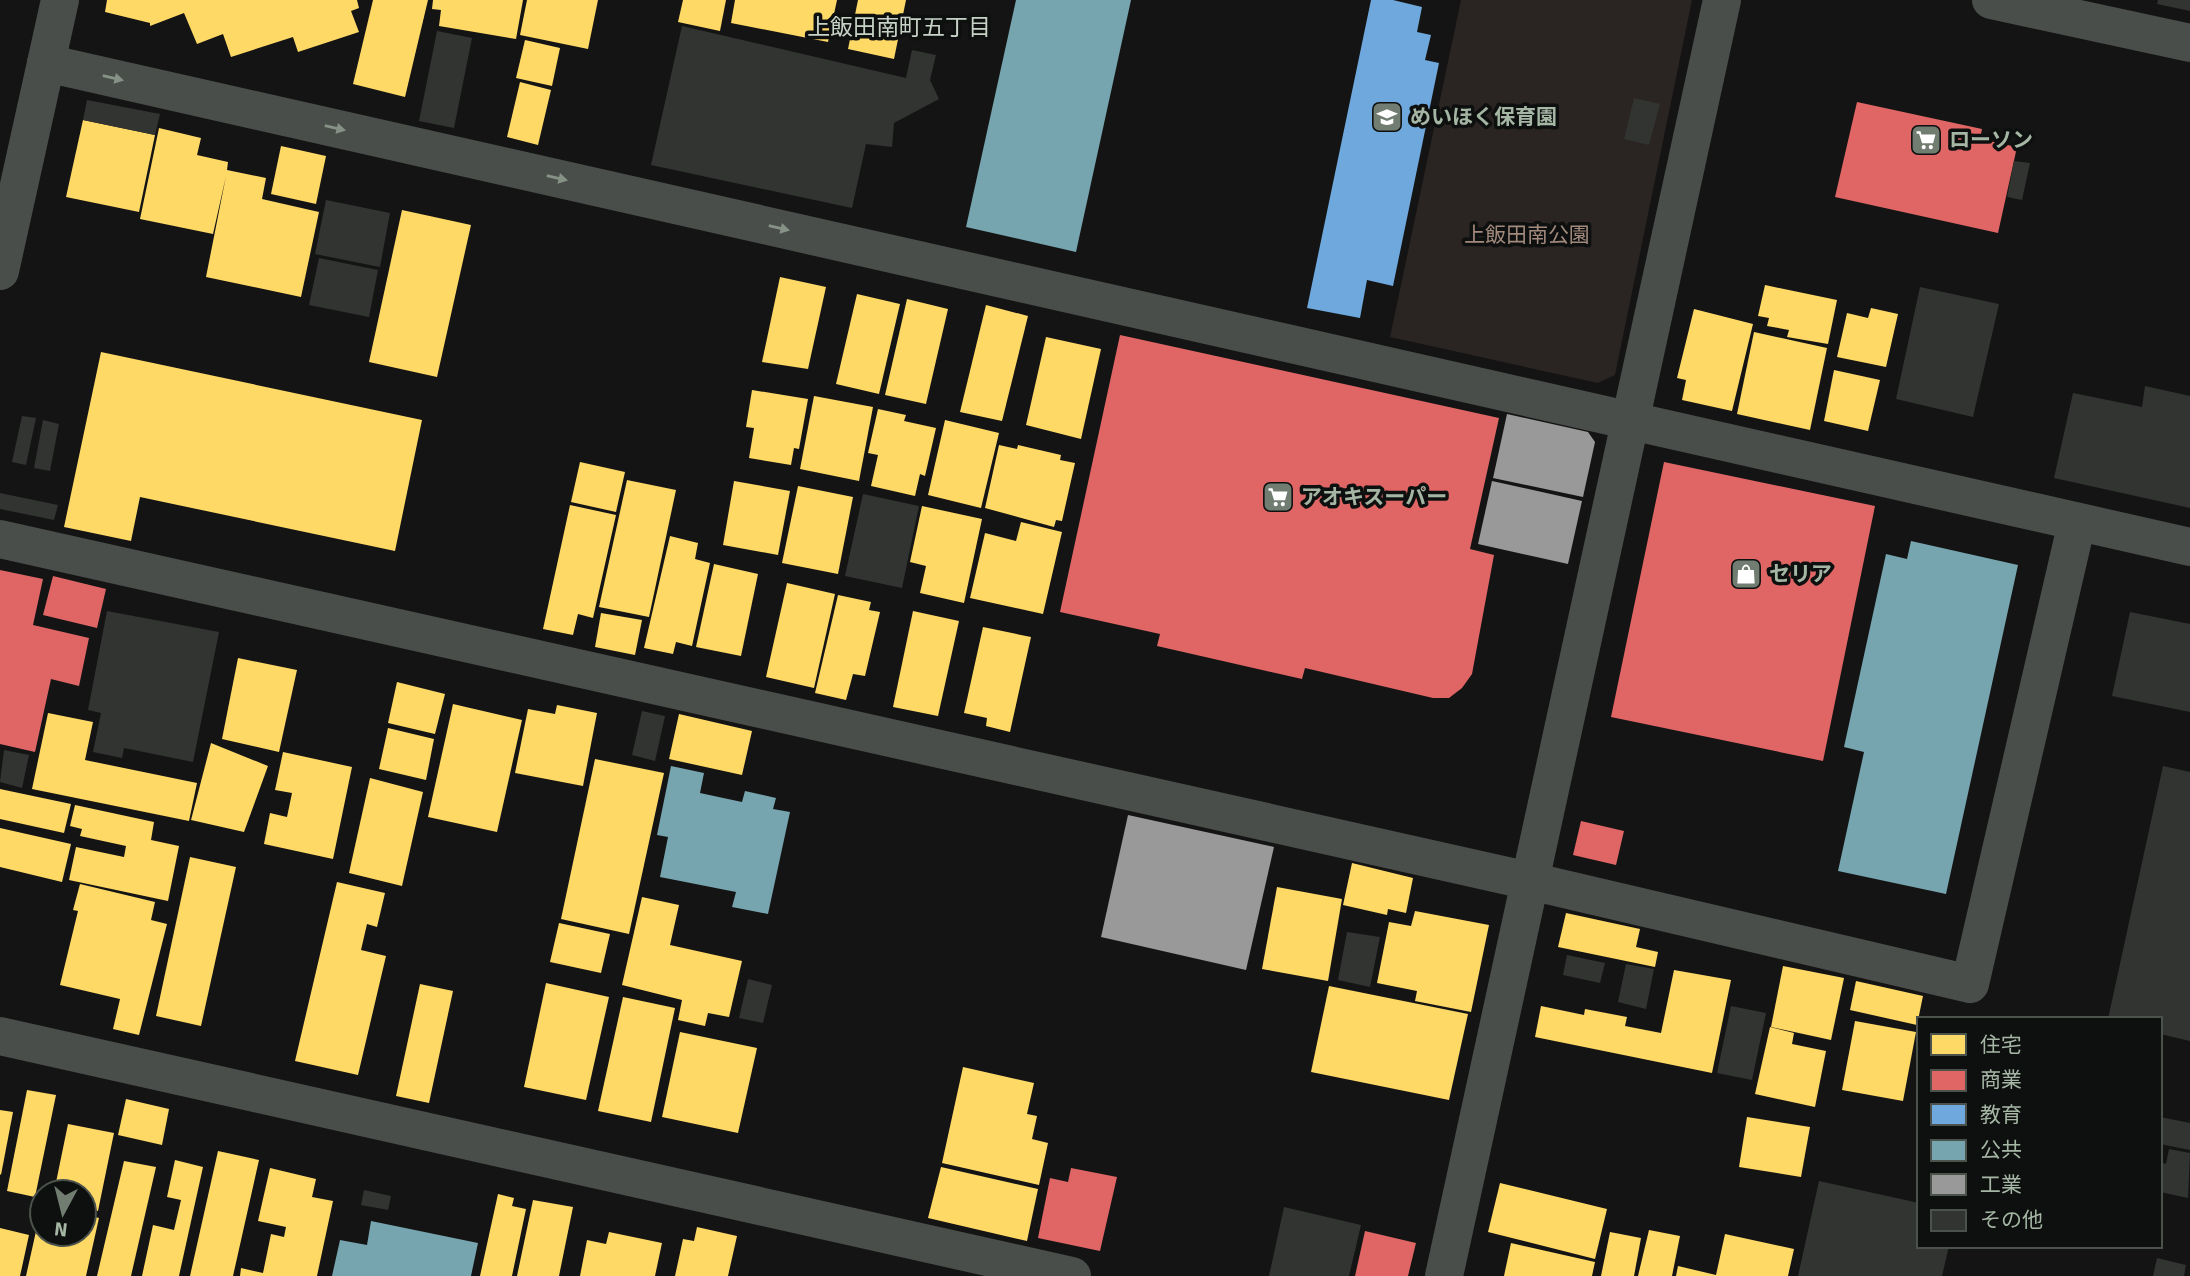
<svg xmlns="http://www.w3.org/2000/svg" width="2190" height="1276" font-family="Signika,'Noto Sans JP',sans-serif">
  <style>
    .green { fill: #2a2422 }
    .homes { fill: #ffd966 }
    .shops { fill: #e06666 }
    .schools { fill: #6fa8dc }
    .public { fill: #76a5af }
    .industry { fill: #999 }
    .building { fill: #313431 }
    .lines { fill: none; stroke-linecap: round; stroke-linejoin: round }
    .minor { stroke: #4a4e4a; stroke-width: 38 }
    .oneway { fill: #859285 }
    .labels { text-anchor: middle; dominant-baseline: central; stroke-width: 7; stroke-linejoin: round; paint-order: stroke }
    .poi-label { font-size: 21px; font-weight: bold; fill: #a5b6a5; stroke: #0e100f; text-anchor: start }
    .park-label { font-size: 21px; fill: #a1897c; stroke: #0e100f }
    .neighbourhood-label { font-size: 23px; fill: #c6d2c6; stroke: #0e100f }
  </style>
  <rect width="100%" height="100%" fill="#141414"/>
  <path class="green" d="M1461,0h231l-77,375 -17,8 -208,-46z"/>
  <g class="homes">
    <path d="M107,0h250l2,8 -8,3 8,21 -61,20 -5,-15 -62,20 -8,-23 -26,10 -13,-31 -34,13v-3l-45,-11z"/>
    <path d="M373,0h55l-23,97 -52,-13z"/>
    <path d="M433,0h90l-7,39 -77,-13 2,-16 -9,-1z"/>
    <path d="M527,0h71l-10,49 -68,-14z"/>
    <path d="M683,0h43l-6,31 -42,-9z"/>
    <path d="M735,0h102l-9,42 -97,-19z"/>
    <path d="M858,0h48l-12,59 -46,-10z"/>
    <path d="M525,40l35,8 -8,38 -36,-8z"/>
    <path d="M520,82l31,8 -13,55 -31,-8z"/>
    <path d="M83,120l72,15 -16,77 -73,-15z"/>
    <path d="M159,128l42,10 -4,17 31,7 -1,8 39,8 -4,21 57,13 -18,85 -95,-20 20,-101 -13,58 -73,-15z"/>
    <path d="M281,146l45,10 -10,48 -45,-10z"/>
    <path d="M402,210l69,15 -34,152 -68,-15z"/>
    <path d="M780,277l46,10 -18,82 -46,-7z"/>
    <path d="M1765,285l72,15 -9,44 -41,-7 2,-7 -22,-4 2,-8 -11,-2z"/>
    <path d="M857,294l43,10 -21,90 -43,-10z"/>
    <path d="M907,299l41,10 -22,95 -41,-9z"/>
    <path d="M986,305l42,11 -26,105 -42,-9z"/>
    <path d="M1871,308l27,6 -12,53 -49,-10 10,-44 21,5z"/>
    <path d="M1694,309l59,15 -21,87 -50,-11 4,-20 -9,-2z"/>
    <path d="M1754,332l73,16 -17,82 -73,-16z"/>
    <path d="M1046,337l55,12 -20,90 -55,-14z"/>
    <path d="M101,352l321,68 -27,131 -255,-54 -9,44 -67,-14z"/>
    <path d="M1834,370l46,10 -12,51 -44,-10z"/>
    <path d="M752,390l56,9 -9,50 -5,-1 -3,17 -42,-7 5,-30 -8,-1z"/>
    <path d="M814,396l59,11 -14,74 -59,-12z"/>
    <path d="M878,409l28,6 -2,6 32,7 -11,48 -5,-2 -5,22 -44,-10 7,-31 -10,-2z"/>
    <path d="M945,420l54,13 -18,75 -53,-13z"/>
    <path d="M999,445l18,4 1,-4 43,10 -1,5 15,3 -13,58 -6,-1 -2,7 -69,-19z"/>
    <path d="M580,462l45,10 -9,40 -45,-10z"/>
    <path d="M627,480l49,10 -27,127 -50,-10z"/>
    <path d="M734,481l56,10 -12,64 -55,-10z"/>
    <path d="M798,486l55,11 -15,77 -56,-11z"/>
    <path d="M570,505l46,10 -23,103 -15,-4 -5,21 -30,-6z"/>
    <path d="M922,506l60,13 -18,84 -44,-10 6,-27 -16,-4z"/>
    <path d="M1021,522l41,10 -19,82 -73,-16 15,-65 31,8z"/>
    <path d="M670,536l28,7 -3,16 15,4 -18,83 -16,-4 -3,12 -29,-6z"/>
    <path d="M714,564l44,10 -17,82 -45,-9z"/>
    <path d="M787,583l48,11 -21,94 -48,-11z"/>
    <path d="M838,595l33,7 -2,8 11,2 -15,64 -12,-2 -7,26 -31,-7z"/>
    <path d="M913,611l46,10 -21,95 -45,-9z"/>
    <path d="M601,613l41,7 -7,35 -40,-8z"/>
    <path d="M983,627l48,10 -21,95 -24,-6 1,-8 -23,-5z"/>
    <path d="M238,658l59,12 -18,82 -57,-13z"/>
    <path d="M397,682l48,12 -10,40 -47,-11z"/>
    <path d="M453,704l69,16 -25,112 -69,-15z"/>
    <path d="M557,705l40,8 -14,73 -68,-13 13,-64 27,5z"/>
    <path d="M48,713l45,9 -8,38 112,23 -8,38 -157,-32z"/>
    <path d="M679,714l73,17 -10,44 -73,-16z"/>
    <path d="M388,728l46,11 -8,41 -47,-11z"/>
    <path d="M211,743l57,23 -24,66 -53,-12z"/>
    <path d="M283,752l69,15 -19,92 -69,-15 6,-31 17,4 5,-24 -17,-3z"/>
    <path d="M595,759l69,14 -35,161 -68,-15z"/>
    <path d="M370,778l53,14 -21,94 -53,-13z"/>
    <path d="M0,789l71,15 -7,29 -64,-14z"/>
    <path d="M75,805l79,17 -3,18 28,6 -11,55 -99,-21 7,-33 48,10 2,-11 -46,-10 2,-7 -12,-3z"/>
    <path d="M0,828l71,16 -9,38 -62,-15z"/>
    <path d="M190,857l46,10 -35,159 -45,-10z"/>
    <path d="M1352,863l61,15 -7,35 -18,-4 -1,6 -44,-10z"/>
    <path d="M337,882l48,11 -8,34 -10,-3 -6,26 25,6 -28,119 -63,-14z"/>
    <path d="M80,884l75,18 -4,18 16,4 -28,111 -26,-6 7,-30 -60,-14 18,-74 -5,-1z"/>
    <path d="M1277,887l65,12 -14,82 -66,-12z"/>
    <path d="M642,897l37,8 -9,40 72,16 -13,56 -21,-4 -3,13 -27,-6 4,-20 -60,-15z"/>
    <path d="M1415,911l74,14 -18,87 -56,-11 2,-10 -40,-8 12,-61 22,4z"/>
    <path d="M1566,913l74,16 -4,18 22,5 -3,15 -97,-20z"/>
    <path d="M559,923l51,11 -9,39 -51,-11z"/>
    <path d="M1783,966l61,12 -13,62 -60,-13z"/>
    <path d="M1674,970l57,10 -19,93 -177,-36 6,-31 43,9 1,-6 42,8 -2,9 36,7z"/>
    <path d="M1856,981l67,15 -6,29 -67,-15z"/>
    <path d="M546,983l63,14 -23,103 -62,-13z"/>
    <path d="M420,984l33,7 -24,112 -33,-7z"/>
    <path d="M1329,986l139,28 -19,86 -138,-28z"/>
    <path d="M623,997l52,11 -24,114 -53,-11z"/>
    <path d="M1855,1021l61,11 -13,69 -61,-11z"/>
    <path d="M1770,1027l24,6 -2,11 34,7 -11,56 -60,-13z"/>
    <path d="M680,1032l77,16 -19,85 -76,-16z"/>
    <path d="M963,1067l71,16 -7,31 10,2 -5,23 16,4 -9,42 -97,-22z"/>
    <path d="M27,1090l29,5 -21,102 -28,-6z"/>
    <path d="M126,1099l43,10 -7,36 -44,-10z"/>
    <path d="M0,1110l13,2 -12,63 -1,-1z"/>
    <path d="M1747,1117l63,10 -9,50 -62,-10z"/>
    <path d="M68,1124l46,9 -16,78 -14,-3v-16h-30z"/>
    <path d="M218,1151l41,9 -26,116h-43z"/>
    <path d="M175,1160l28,7 -24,109h-37l11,-51 21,5 7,-30 -14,-3z"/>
    <path d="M124,1161l32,6 -25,109h-34z"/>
    <path d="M941,1167l97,22 -11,52 -99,-23z"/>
    <path d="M270,1168l46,11 -4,18 21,4 -16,75h-77l1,-8 22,5 8,-39 13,3 2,-10 -28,-6z"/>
    <path d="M1500,1183l107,26 -12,50 -107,-27z"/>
    <path d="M498,1194l16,4 -2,8 14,3 -14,67h-32z"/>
    <path d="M533,1200l40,7 -14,69h-42z"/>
    <path d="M41,1209l1,25h42v-20l15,4 -13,58h-60z"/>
    <path d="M697,1227l40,9 -9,40h-53l8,-37 11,2z"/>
    <path d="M0,1228l29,7 -9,41h-20z"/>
    <path d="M1649,1230l31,6 -8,40h-34z"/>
    <path d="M609,1232l53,11 -7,33h-75l7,-36 19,4z"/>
    <path d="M1610,1232l31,6 -7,38h-33z"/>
    <path d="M1725,1234l69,15 -6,27h-112l2,-10 38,9z"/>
    <path d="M1511,1243l84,19 -3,14h-88z"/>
  </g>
  <g class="shops">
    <path d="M1857,102l125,27 -2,10 37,8 -19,86 -163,-36z"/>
    <path d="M1120,335l379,83 -29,131 24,6 -22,119 -10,14 -13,10h-16l-128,-30 -3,11 -145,-33 3,-12 -100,-22z"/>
    <path d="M1664,462l211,44 -52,255 -212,-44z"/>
    <path d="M0,570l43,9 -10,46 56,13 -10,48 -28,-7 -16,73 -35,-8z"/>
    <path d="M53,576l53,13 -9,39 -54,-13z"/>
    <path d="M1581,821l43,10 -8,34 -43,-10z"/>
    <path d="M1071,1168l46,9 -17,74 -62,-13 12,-60 18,4z"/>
    <path d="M1365,1231l51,12 -8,33h-53z"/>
  </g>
  <path class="schools" d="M1371,0h22l29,7 -5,25 14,3 -6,25 14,3 -46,223 -26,-6 -7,38 -53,-10z"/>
  <g class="public">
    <path d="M1016,0h115l-55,252 -110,-25z"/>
    <path d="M1911,541l107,24 -72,329 -108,-23 26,-119 -20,-5 42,-193 21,5z"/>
    <path d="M671,766l33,7 -4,20 42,9 3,-11 31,7 -3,11 17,3 -22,102 -36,-7 4,-15 -76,-15 8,-40 -11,-2z"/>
    <path d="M371,1221l107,22 -7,33h-139l8,-36 27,5z"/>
  </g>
  <g class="industry">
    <path d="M1507,414l81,18 7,10 -12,55 -90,-19z"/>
    <path d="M1492,481l90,20 -14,63 -90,-20z"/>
    <path d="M1128,815l146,32 -28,123 -145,-33z"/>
  </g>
  <g class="building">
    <path d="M2158,0h32v11l-33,-7z"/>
    <path d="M682,26l224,52 6,-28 24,5 -6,25 9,19 -45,24 -2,24 -26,-3 -14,64 -201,-43z"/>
    <path d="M437,31l35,7 -18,90 -35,-7z"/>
    <path d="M1634,98l26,6 -11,41 -25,-6z"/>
    <path d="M87,100l73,14 -5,21 -72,-15z"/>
    <path d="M2014,161l16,2 -8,37 -15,-3z"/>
    <path d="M326,200l64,13 -10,54 -65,-13z"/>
    <path d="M319,258l59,12 -9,47 -60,-12z"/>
    <path d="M1920,287l79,17 -26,113 -77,-18z"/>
    <path d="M2145,386l45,10v112l-136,-30 19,-85 69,14z"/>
    <path d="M22,416l14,2 -10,47 -14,-3z"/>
    <path d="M43,420l16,4 -9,47 -16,-3z"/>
    <path d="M0,493l58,12 -4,15 -54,-11z"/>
    <path d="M863,494l56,12 -17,82 -57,-12z"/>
    <path d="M107,611l112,21 -26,130 -69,-14 -2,10 -29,-6 8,-39 -13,-3z"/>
    <path d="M2130,612l60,12v88l-78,-16z"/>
    <path d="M642,711l23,5 -10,45 -23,-6z"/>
    <path d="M4,750l25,5 -7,33 -22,-6z"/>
    <path d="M2163,766l27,6v269l-30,-7v-15h-52z"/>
    <path d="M1347,932l33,5 -10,50 -32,-7z"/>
    <path d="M1567,955l38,8 -5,20 -37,-8z"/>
    <path d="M1626,964l28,5 -8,40 -28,-7z"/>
    <path d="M748,979l24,6 -9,38 -24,-5z"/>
    <path d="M1731,1006l35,7 -14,67 -35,-7z"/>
    <path d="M2160,1117l30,6v27l-30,-6z"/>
    <path d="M2169,1149l21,4 -2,45 -28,-6v-30l6,2z"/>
    <path d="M1819,1181l100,22v43h30l-7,30h-144z"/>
    <path d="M364,1190l27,6 -3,14 -27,-5z"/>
    <path d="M1284,1207l77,18 -12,51h-80z"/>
    <path d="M2157,1258l29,7 -2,11h-31z"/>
  </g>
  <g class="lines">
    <g class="minor">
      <path d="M1991,0l199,43"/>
      <path d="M46,63l2144,484"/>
      <path d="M0,271l60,-271"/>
      <path d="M0,539l1530,342 440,103 107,-462"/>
      <path d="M0,1036l1072,240"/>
      <path d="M1444,1276l278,-1276"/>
    </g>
  </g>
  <defs><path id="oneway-solid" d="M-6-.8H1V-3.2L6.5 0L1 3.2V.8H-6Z" transform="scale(1.75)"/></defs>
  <g class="oneway">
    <use href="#oneway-solid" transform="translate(113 78) rotate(13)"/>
    <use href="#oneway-solid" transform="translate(335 128) rotate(13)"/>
    <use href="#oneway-solid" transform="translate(557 178) rotate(13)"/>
    <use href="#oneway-solid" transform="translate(779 228) rotate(13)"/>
  </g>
  <defs>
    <g id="school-square" transform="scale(1.575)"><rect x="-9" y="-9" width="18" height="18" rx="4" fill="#727d72" stroke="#0e100f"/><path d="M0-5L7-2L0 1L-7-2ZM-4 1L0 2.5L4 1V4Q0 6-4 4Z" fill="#fff"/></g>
    <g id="supermarket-square" transform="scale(1.575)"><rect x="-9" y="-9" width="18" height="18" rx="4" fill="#727d72" stroke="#0e100f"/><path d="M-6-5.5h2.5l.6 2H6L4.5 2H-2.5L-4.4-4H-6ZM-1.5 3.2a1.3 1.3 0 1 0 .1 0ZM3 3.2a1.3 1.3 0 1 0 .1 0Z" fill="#fff"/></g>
    <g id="shop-square" transform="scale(1.575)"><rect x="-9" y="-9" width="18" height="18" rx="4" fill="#727d72" stroke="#0e100f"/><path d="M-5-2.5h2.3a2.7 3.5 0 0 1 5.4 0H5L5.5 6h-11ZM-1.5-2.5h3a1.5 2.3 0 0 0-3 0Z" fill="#fff"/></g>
  </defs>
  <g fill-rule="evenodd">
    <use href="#school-square" x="1387" y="117"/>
    <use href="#supermarket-square" x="1926" y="140"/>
    <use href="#supermarket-square" x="1278" y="497"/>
    <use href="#shop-square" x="1746" y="574"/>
  </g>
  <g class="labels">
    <g class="poi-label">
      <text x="1410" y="117">めいほく保育園</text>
      <text x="1949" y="140">ローソン</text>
      <text x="1301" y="497">アオキスーパー</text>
      <text x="1769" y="574">セリア</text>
    </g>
    <g class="park-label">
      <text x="1527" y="235">上飯田南公園</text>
    </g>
    <g class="neighbourhood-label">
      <text x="899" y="27">上飯田南町五丁目</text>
    </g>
  </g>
  <rect x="1917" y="1017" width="245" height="231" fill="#0e100f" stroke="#4a524b" stroke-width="2"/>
  <rect x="1931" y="1034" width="35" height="21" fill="#ffd966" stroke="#4a524b" stroke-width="2"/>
  <text x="1980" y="1052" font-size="21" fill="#a5b6a5">住宅</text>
  <rect x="1931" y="1070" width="35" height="21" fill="#e06666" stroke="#4a524b" stroke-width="2"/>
  <text x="1980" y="1087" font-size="21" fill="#a5b6a5">商業</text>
  <rect x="1931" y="1104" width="35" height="21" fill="#6fa8dc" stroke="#4a524b" stroke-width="2"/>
  <text x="1980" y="1122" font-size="21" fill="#a5b6a5">教育</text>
  <rect x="1931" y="1140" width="35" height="21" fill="#76a5af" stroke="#4a524b" stroke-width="2"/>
  <text x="1980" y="1157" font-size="21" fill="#a5b6a5">公共</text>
  <rect x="1931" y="1174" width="35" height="21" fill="#999999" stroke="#4a524b" stroke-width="2"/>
  <text x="1980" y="1192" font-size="21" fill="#a5b6a5">工業</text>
  <rect x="1931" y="1210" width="35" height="21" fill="#313431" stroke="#4a524b" stroke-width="2"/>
  <text x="1980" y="1227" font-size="21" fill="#a5b6a5">その他</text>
  <g transform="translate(63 1213) rotate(187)"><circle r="33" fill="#0e100f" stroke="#4a524b" stroke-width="2"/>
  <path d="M0-5L12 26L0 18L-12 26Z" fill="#727d72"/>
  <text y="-10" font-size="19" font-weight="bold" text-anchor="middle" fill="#a5b6a5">N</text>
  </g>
</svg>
